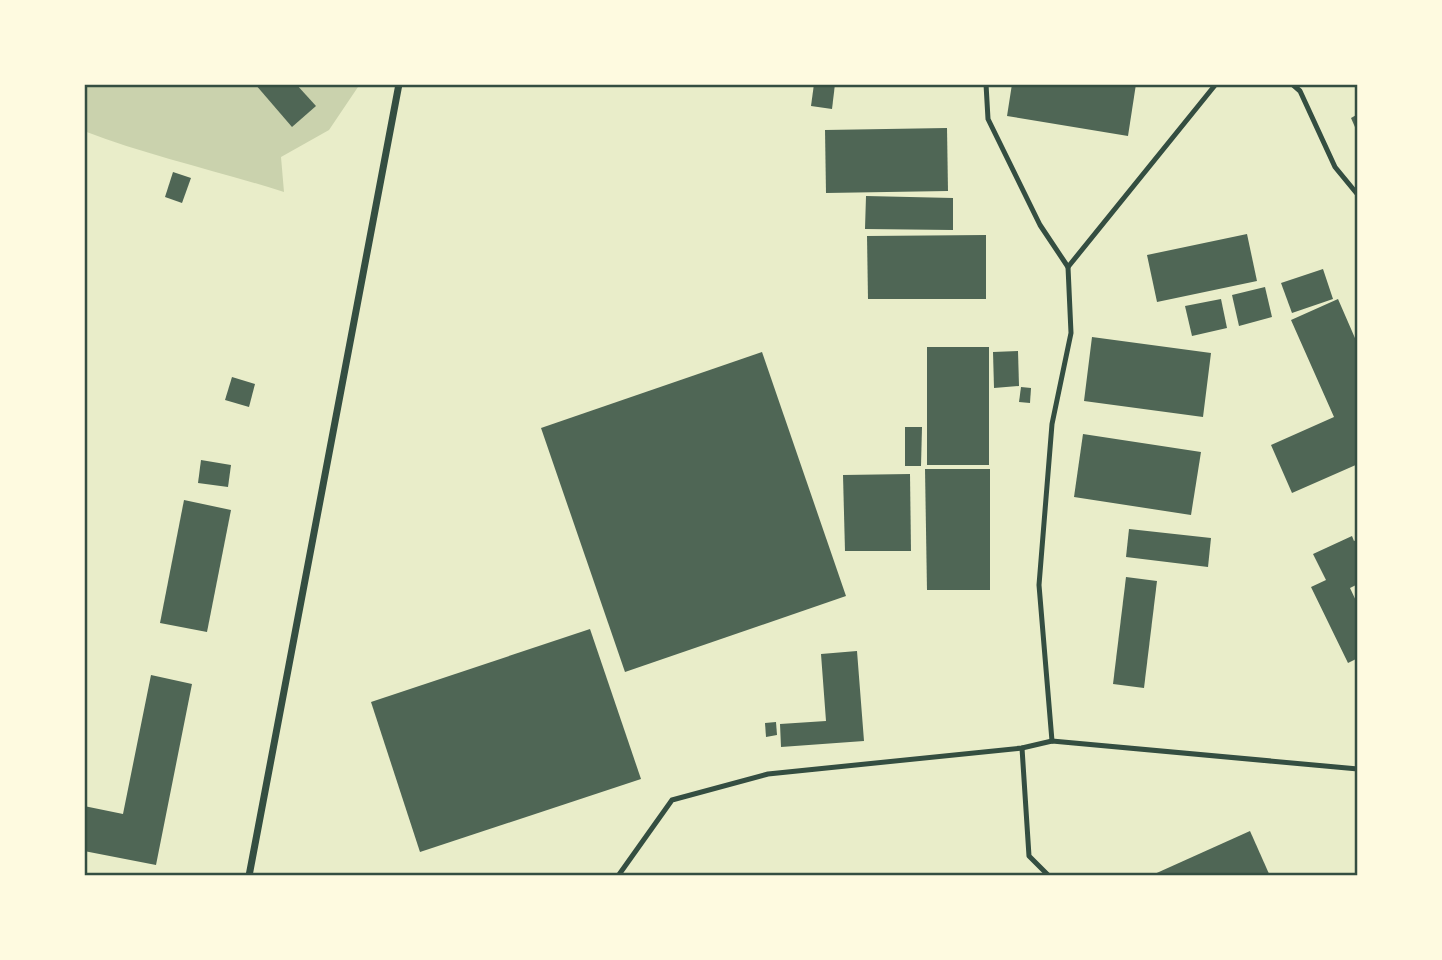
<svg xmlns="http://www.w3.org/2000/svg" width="1442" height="960" font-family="Montserrat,sans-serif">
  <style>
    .green { fill: #cad2ad }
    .building { fill: #4f6655 }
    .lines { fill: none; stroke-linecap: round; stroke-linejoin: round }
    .service { stroke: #344e41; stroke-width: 5 }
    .minor { stroke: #344e41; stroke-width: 7 }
    .neatline { fill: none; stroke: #344e41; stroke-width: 2.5 }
  </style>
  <rect width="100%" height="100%" fill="#e9edc9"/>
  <path class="green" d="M84,84h276l-31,46 -48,27 3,35c-66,-21 -135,-36 -200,-61z"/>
  <g class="building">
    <path d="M255,84h41l20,22 -24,21z"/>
    <path d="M814,84h21l-3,25 -21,-3z"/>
    <path d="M1012,84h124l-8,52 -121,-20z"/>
    <path d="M1358,114v20l-7,-16z"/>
    <path d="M947,128l1,63 -122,2 -1,-63z"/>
    <path d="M173,172l18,6 -9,25 -17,-6z"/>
    <path d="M866,196l87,2v32l-88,-1z"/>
    <path d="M1247,234l10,47 -100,21 -10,-47z"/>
    <path d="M986,235v64h-118l-1,-63z"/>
    <path d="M1323,269l10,30 -41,14 -11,-30z"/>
    <path d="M1265,287l7,30 -33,9 -7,-31z"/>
    <path d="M1221,299l6,29 -35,8 -7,-30z"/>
    <path d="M1338,299l20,46v119l-66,29 -21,-48 63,-28 -43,-97z"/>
    <path d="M1092,337l119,16 -8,64 -119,-16z"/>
    <rect x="927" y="347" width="62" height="118"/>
    <path d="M1018,351l1,35 -25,2 -1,-36z"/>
    <path d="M762,352l84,244 -221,76 -84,-244z"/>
    <path d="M232,377l23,7 -6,23 -24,-7z"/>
    <path d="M1021,387l10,1 -1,15 -11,-1z"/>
    <path d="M905,427h17l-1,39h-16z"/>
    <path d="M1083,434l118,18 -10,63 -117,-18z"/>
    <path d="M201,460l30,5 -3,22 -30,-4z"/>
    <path d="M925,469h65v121h-63z"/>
    <path d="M910,474l1,77h-66l-2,-76z"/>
    <path d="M184,500l47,10 -24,122 -47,-9z"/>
    <path d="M1129,529l82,9 -3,29 -82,-10z"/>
    <path d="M1352,536l2,5 4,-2v45l-8,4 8,17v53l-10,5 -37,-76 15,-7 -13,-26z"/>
    <path d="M1126,577l31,4 -13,107 -31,-4z"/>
    <path d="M590,629l51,150 -221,73 -49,-150z"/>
    <path d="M857,651l7,90 -83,6 -1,-23 46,-3 -5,-67z"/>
    <path d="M151,675l41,9 -36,181 -72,-14v-45l39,8z"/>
    <path d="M776,722l1,13 -11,2 -1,-14z"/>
    <path d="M1250,831l20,45h-120z"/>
  </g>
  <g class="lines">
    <g class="service">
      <path d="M986,84l2,35 52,106 28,42"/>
      <path d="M1292,84l8,7 35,76 23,28"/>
      <path d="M1052,741l-13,-156 13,-161 19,-91 -3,-66 148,-183"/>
      <path d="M1022,748l7,108 20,20"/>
      <path d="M618,876l54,-76 96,-26 254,-26 30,-7 306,28"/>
    </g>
    <path class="minor" d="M249,876l150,-792"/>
  </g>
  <rect width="1442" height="960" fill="none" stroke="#fefae0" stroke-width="172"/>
  <rect x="86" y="86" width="1270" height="788" class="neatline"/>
</svg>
